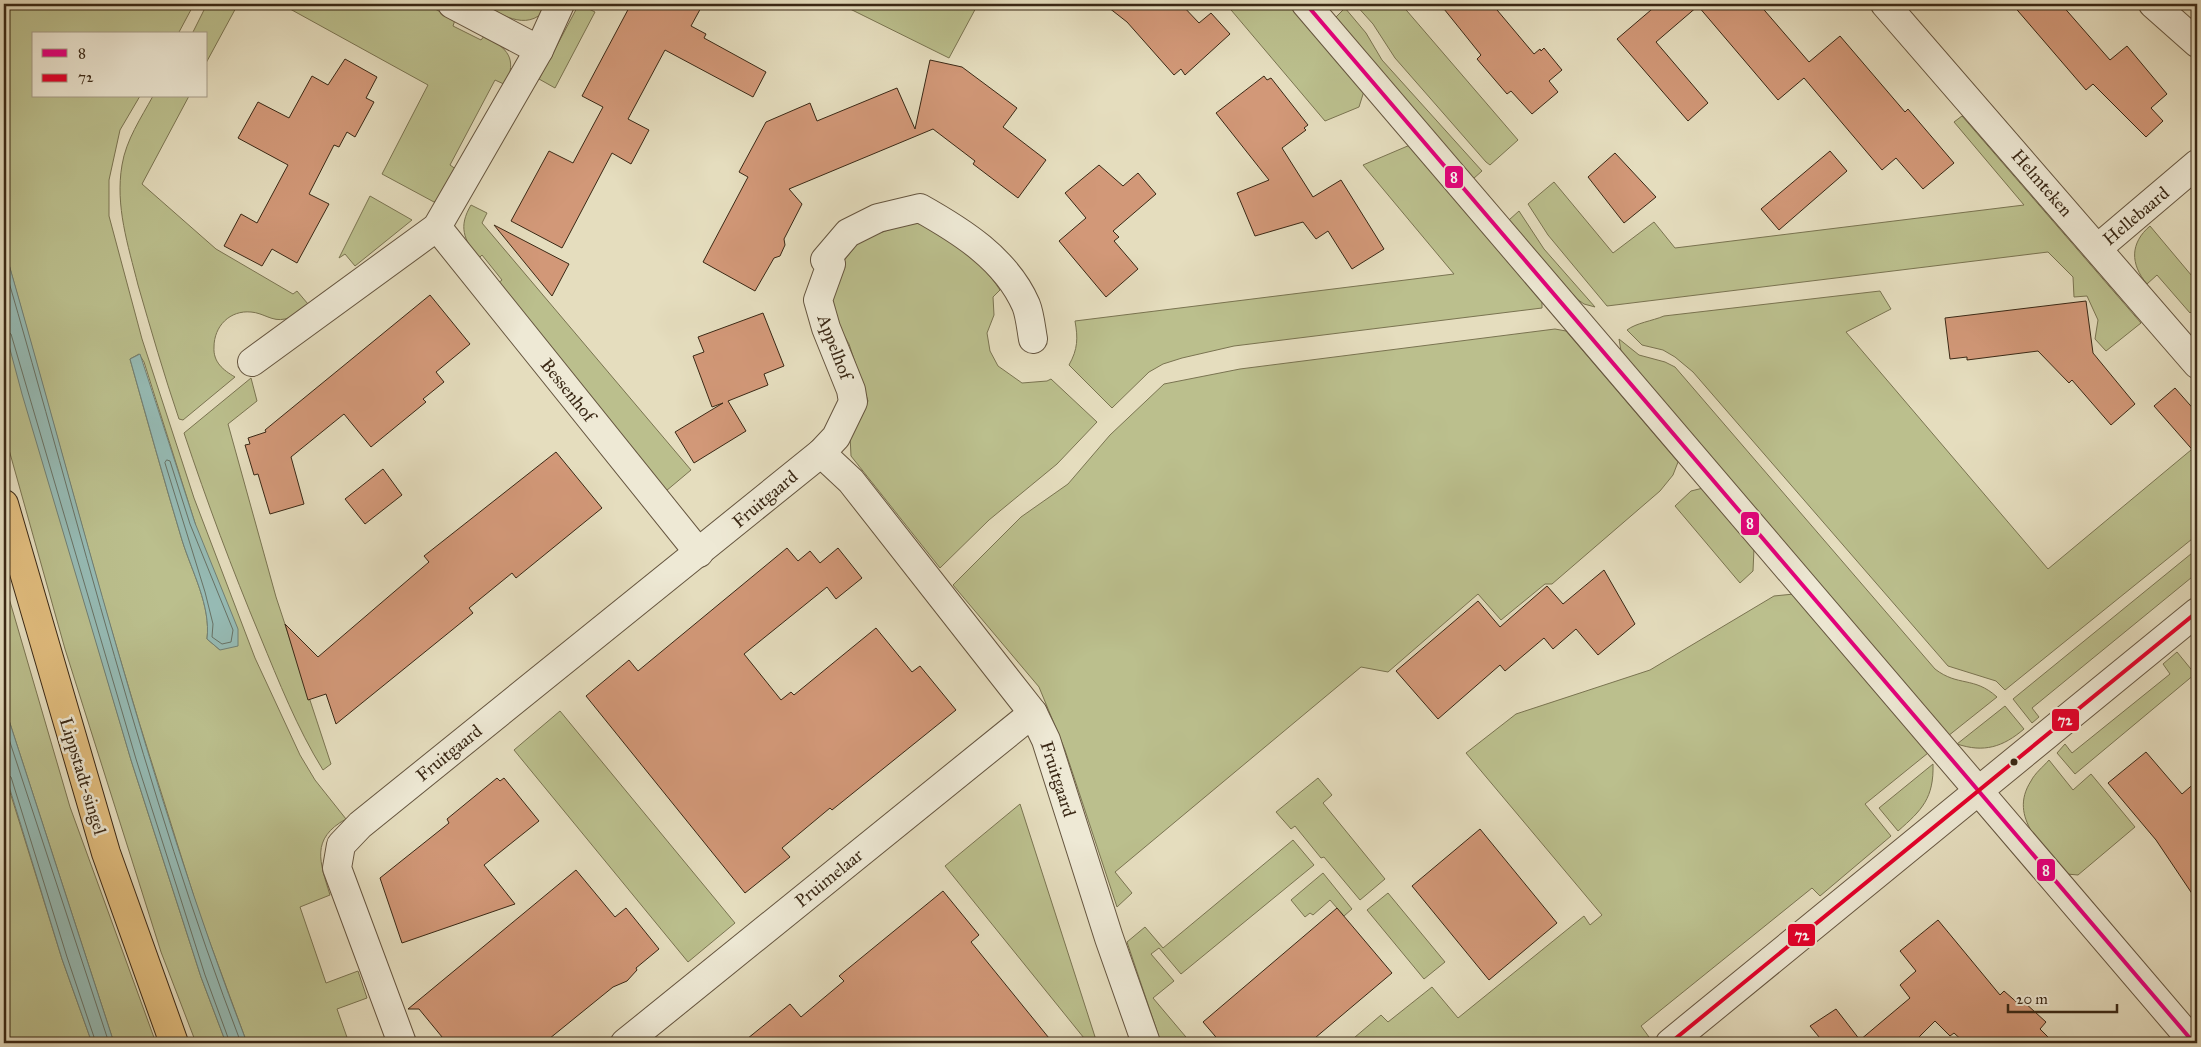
<svg xmlns="http://www.w3.org/2000/svg" width="2201" height="1047" font-family="'IM FELL Great Primer',serif">
  <style>
    .green { fill: #bbbf8d; stroke: #7a7451; fill-rule: evenodd }
    .water { fill: #96bbb5; stroke: #718075 }
    .lines { fill: none; stroke-linecap: round; stroke-linejoin: round }
    .shore { stroke: #687265; stroke-width: 1 }
    .building { fill: #d29878; stroke: #3a2815 }
    .street-casing { stroke: #65553f; stroke-width: 30 }
    .primary-casing { stroke: #3a2815; stroke-width: 30 }
    .street { stroke: #eee9d5; stroke-width: 28 }
    .primary { stroke: #e2be7f; stroke-width: 28 }
    .bus-1-casing { stroke: #eee9d5; stroke-width: 8 }
    .bus-2-casing { stroke: #eee9d5; stroke-width: 8 }
    .bus-1 { stroke: #e5007d; stroke-width: 4 }
    .bus-2 { stroke: #e4002b; stroke-width: 4 }
    .bus-dot { fill: #3a2815; stroke: #eee9d5; stroke-width: 2 }
    .labels { text-anchor: middle; dominant-baseline: central; stroke-width: 5; stroke-linejoin: round; paint-order: stroke }
    .street-label { font-size: 18px; fill: #3a2815; stroke: #eee9d5 }
    .line-badge { stroke: #eee9d5; stroke-width: 2 }
    .badge-label { font-size: 14px; text-anchor: middle; font-weight: bold; fill: #fff }
  </style>
  <rect width="100%" height="100%" fill="#e5ddbe"/>
  <filter id="stains"><feTurbulence type="fractalNoise" baseFrequency=".004" numOctaves="4"/><feColorMatrix values="0 0 0 0 .2 0 0 0 0 .09 0 0 0 0 .02 0 0 0 .5 -.17"/></filter>
  <radialGradient id="worn" r=".72"><stop offset=".6" stop-color="#630" stop-opacity="0"/><stop offset="1" stop-color="#630" stop-opacity=".3"/></radialGradient>
  <g class="green">
    <path d="M4,4h190l-16,30h-144v62h106l-20,34 -11,50v36l33,123 52,159 61,160 45,97 15,25 31,39c-36,20 -26,43 -16,76l-30,12 26,76 32,-12 9,27 -30,11 12,34h-102l-48,-130 -60,-191 -34,-114 -101,-361zM139,354l5,8 51,161 25,127 -13,-11c4,-33 -15,-67 -25,-99 -18,-60 -35,-120 -52,-181z"/>
    <path d="M207,4h31l-32,59v-29h-14z"/>
    <path d="M281,4h145l29,16 -2,6 28,14 4,-5c23,15 32,22 21,50l-11,-5 -45,85 10,7 -11,15 -15,15 -52,-28 46,-89z"/>
    <path d="M480,4h70c-20,30 -45,12 -70,0z"/>
    <path d="M579,4l16,8 -40,76 -16,-9z"/>
    <path d="M840,4h138l-29,54z"/>
    <path d="M1226,4h63l75,87 -5,16 -34,14z"/>
    <path d="M1355,4h46l117,136 -28,25 -4,-3 -91,-104 -22,-34z"/>
    <path d="M1345,8l21,25 16,27 100,111 -9,8 -138,-161z"/>
    <path d="M153,96h36l-47,88 74,65 77,45 4,-3 11,13c-7,6 -14,13 -23,15 -13,3 -21,-6 -34,-7 -21,-2 -37,14 -37,35 -1,15 9,23 21,30l-52,43 -4,-1c-15,-44 -28,-89 -41,-134 -10,-40 -23,-79 -16,-120 4,-25 19,-47 31,-69z"/>
    <path d="M1962,116l179,207 -35,28 -11,-12 3,-19 -11,-24 -13,1 -1,-20 -25,-25 -441,54 -59,-71 -20,-31 26,-22 59,71 41,-31 21,26 349,-43 -70,-83z"/>
    <path d="M1410,145l132,157v6l-308,38 -52,12 -19,6 -14,8 -37,36 -43,-43c9,-16 9,-27 6,-44l379,-47 -91,-109z"/>
    <path d="M370,196l42,24 -57,46 -10,-12 -6,4z"/>
    <path d="M471,205l16,8 -5,10 209,247 -25,21 -169,-207 5,-4 -20,-25 -4,4c-14,-20 -20,-32 -7,-54z"/>
    <path d="M1519,211l25,38 51,58 -11,-3 -7,-5 -68,-79z"/>
    <path d="M913,222c34,10 68,39 87,68l-7,7 1,18 -7,18 3,18 8,15 24,17 25,-2 4,-2 46,43 -40,42 -68,56 -49,48 -89,-112 -1,-21 18,-34 -19,-57 -15,-26 -3,-23 8,-28 22,-28z"/>
    <path d="M2150,226l47,56v24l-7,7 -33,-38 -10,9c-17,-20 -17,-41 3,-58z"/>
    <path d="M1880,291l11,18 -45,23 202,237 149,-124v90l-192,155 -9,-9 -48,-15 -255,-294 -18,-15 -12,-7 -21,-5 -15,-15c9,-7 25,-9 37,-14z"/>
    <path d="M4,327l127,433 70,217 25,66h-30l-35,-91 -96,-303 -61,-217z"/>
    <path d="M1555,329l11,2 112,131 -5,13 -13,16 -108,93h-7l-44,36 -23,-26 -90,78 -27,-5 -246,205 17,21 -15,14 -52,-157 -26,-63 -86,-102 68,-68 47,-33 42,-49 54,-51 76,-15z"/>
    <path d="M1619,339l20,16 26,7 10,5 260,302c23,18 39,7 62,28l-49,39 -316,-371 -11,-14z"/>
    <path d="M251,378l6,23 -29,23 48,173 55,167 -8,6c-26,-42 -44,-88 -63,-134 -28,-67 -53,-134 -76,-203z"/>
    <path d="M1703,488l51,60 -1,23 -13,12 -65,-77 16,-15z"/>
    <path d="M2197,549v24l-165,135 7,9 -7,6 -19,-24z"/>
    <path d="M4,581l66,226 86,236h-42l-110,-338z"/>
    <path d="M1794,594l133,157 1,2 -63,51 26,32 -71,60 -8,-8 -171,138 8,11 -8,6h-293l33,-28 7,7 44,-35 26,31 126,-102 6,9 12,-10 -136,-162 50,-39 134,-44 124,-74z"/>
    <path d="M2177,652l18,22 -120,100 -18,-21 8,-9 7,9 98,-79 -7,-10z"/>
    <path d="M2005,706l19,23c-21,18 -40,24 -67,15z"/>
    <path d="M560,711l175,212 -47,39 -174,-212z"/>
    <path d="M2049,760l24,30 18,-16 44,53 -57,48 -11,-1c-22,-26 -60,-56 -36,-93 4,-8 12,-14 18,-21z"/>
    <path d="M1933,764c1,34 -11,46 -35,67l-19,-23z"/>
    <path d="M5,776l57,183 30,84h-88z"/>
    <path d="M1318,778l14,17 -9,8 62,76 -25,21 -36,-43 -3,1 -26,-32 -4,3 -15,-17z"/>
    <path d="M1020,804l77,239h-9l-143,-177z"/>
    <path d="M1293,840l21,25 -133,109 -22,-26 -8,6 23,27 -21,17 38,45h-30l-34,-101 18,-15 18,21z"/>
    <path d="M1323,873l29,36 -8,7 -14,-16 -17,15 -3,-2 -5,4 -14,-17z"/>
    <path d="M1388,893l57,69 -21,17 -57,-69z"/>
  </g>
  <g class="water">
    <path d="M4,247c77,266 143,537 243,796h-21l-25,-66 -70,-217 -109,-366 -18,-67z"/>
    <path d="M140,354l55,169 43,106v17l-18,4 -13,-11c4,-33 -15,-67 -25,-99 -18,-60 -35,-121 -52,-181z"/>
    <path d="M4,705l110,338h-22l-30,-84 -58,-189z"/>
  </g>
  <g class="lines">
    <g class="shore">
      <path d="M4,265c76,260 140,525 237,778"/>
      <path d="M4,330l7,4 125,425 69,216 25,68"/>
      <path d="M167,460l3,1 20,63 43,106 -2,12 -9,2 -10,-7 1,-13 -8,-32 -40,-129z"/>
      <path d="M4,724l105,319"/>
      <path d="M4,773l7,4 56,180 29,86"/>
    </g>
  </g>
  <g class="building">
    <path d="M631,4h72l-12,22 15,8 -2,4 62,34 -13,25 -88,-47 -37,69 21,11 -18,34 -19,-11 -50,95 -51,-27 38,-70 24,12 30,-56 -21,-11z"/>
    <path d="M1104,4h77l18,19 12,-10 19,21 -45,41 -4,-6 -7,6 -47,-53z"/>
    <path d="M1440,4h52l42,50 6,-5 1,2 3,-3 18,22 -13,11 9,11 -26,22 -21,-23 -4,3 -30,-35 4,-4z"/>
    <path d="M1658,4h101l50,58 31,-26 65,76 3,-3 46,54 -31,26 -27,-31 -14,12 -78,-92 -26,22 -80,-94 -42,36 52,61 -20,18 -71,-82z"/>
    <path d="M2012,4h49l49,56 17,-14 40,48 -16,14 12,13 -17,16 -53,-53 -7,6z"/>
    <path d="M345,59l32,18 -11,21 8,4 -19,35 -8,-5 -8,15 -5,-2 -25,49 20,10 -32,59 -25,-14 -10,17 -38,-20 17,-32 16,9 31,-58 -50,-27 20,-36 31,16 23,-42 16,9z"/>
    <path d="M930,60l32,7 55,41 -14,19 43,33 -28,38 -45,-34 2,-3 -42,-32 -144,60 13,15 -18,35 1,6 -5,11 -6,2 -19,33 -52,-29 45,-85 -9,-5 27,-50 44,-19 7,18 80,-33 18,41z"/>
    <path d="M1264,76l3,4 4,-2 37,47 -4,3 2,2 -24,18 31,49 28,-17 43,69 -32,20 -24,-38 -12,8 -13,-17 -48,14 -18,-43 32,-13 -53,-67z"/>
    <path d="M1830,151l17,20 -68,59 -18,-21z"/>
    <path d="M1615,153l41,44 -32,26 -36,-46z"/>
    <path d="M1099,165l24,21 15,-13 18,21 -43,37 6,6 -5,4 24,28 -32,28 -47,-56 27,-23 -21,-25z"/>
    <path d="M494,225l75,39 -17,32z"/>
    <path d="M430,295l40,49 -34,28 8,10 -21,17 3,3 -55,45 -27,-33 -53,43 13,47 -34,10 -12,-40 -4,1 -9,-30 5,-1 -2,-6 18,-6 -1,-2z"/>
    <path d="M2086,301l7,52 42,51 -24,21 -39,-45 -3,3 -31,-32 -71,9v-3l-17,2 -5,-41z"/>
    <path d="M763,313l21,53 -20,8 4,11 -40,16 18,30 -52,32 -19,-31 48,-29 -11,4 -19,-51 11,-4 -6,-15z"/>
    <path d="M2175,388l22,25v42l-43,-49z"/>
    <path d="M556,452l46,56 -86,70 -4,-5 -43,35 4,5 -137,111 -10,-30 -18,6 -23,-76 33,33 111,-95 -5,-6z"/>
    <path d="M383,469l19,26 -37,29 -20,-25z"/>
    <path d="M787,548l11,13 12,-10 10,12 18,-15 24,30 -26,21 -9,-12 -83,67 37,46 10,-8 3,3 82,-67 36,44 8,-6 36,44 -124,100 -2,-2 -48,40 8,9 -45,36 -159,-197 43,-36 9,11z"/>
    <path d="M1604,570l31,54 -37,31 -22,-26 -23,20 -9,-11 -39,33 -5,-6 -62,54 -42,-48 82,-70 22,26 47,-41 16,18z"/>
    <path d="M2146,752l36,42 15,-13v120l-41,-61 -48,-57z"/>
    <path d="M497,778l3,3 4,-3 35,43 -55,44 31,39 -113,39 -22,-65 69,-55 -2,-4z"/>
    <path d="M1480,829l77,94 -68,57 -77,-94z"/>
    <path d="M576,870l39,47 11,-9 33,41 -23,19 1,2 -10,11 -14,6 -69,56h-97l-28,-34h-11z"/>
    <path d="M943,891l36,44 -8,7 82,101h-311l48,-39 11,13 43,-36 -5,-5z"/>
    <path d="M1337,908l55,65 -83,70h-88l-18,-21z"/>
    <path d="M1938,920l62,75 4,-4 17,15 3,-4 22,20 -6,7 14,14h-89l-11,-10 -4,3 -15,-15 -22,22h-89l-14,-17 26,-17 24,31 50,-42 -10,-13 16,-14 -16,-20z"/>
  </g>
  <g class="lines">
    <g class="street-casing">
      <g id="street">
        <path d="M452,4l87,46"/>
        <path d="M1306,4l888,1039"/>
        <path d="M1885,4l312,360"/>
        <path d="M2153,4l44,39"/>
        <path d="M437,227l262,326"/>
        <path d="M2098,248l99,-84"/>
        <path d="M252,362l185,-135 102,-177 21,-46"/>
        <path d="M821,453l15,-16 17,-35 -2,-12 -25,-62 -8,-28 13,-36 -6,-4 23,-27 30,-15 42,-10c41,23 86,51 106,97 4,10 5,23 7,34"/>
        <path d="M402,1043l-65,-175 4,-23 19,-20 461,-372 30,28 182,232 13,27 63,198 37,105"/>
        <path d="M625,1043l408,-330"/>
        <path d="M1670,1043l527,-431"/>
      </g>
    </g>
    <g class="primary-casing">
      <path id="primary" d="M4,504l102,349 68,190"/>
    </g>
    <use href="#street" class="street"/>
    <use href="#primary" class="primary"/>
    <g class="bus-1-casing">
      <path id="bus-1" d="M1306,4l888,1039"/>
    </g>
    <g class="bus-2-casing">
      <path id="bus-2" d="M1670,1043l527,-431"/>
    </g>
    <use href="#bus-1" class="bus-1"/>
    <use href="#bus-2" class="bus-2"/>
  </g>
  <circle class="bus-dot" cx="2014" cy="762" r="4.5"/>
  <g class="labels">
    <g class="street-label">
      <text transform="translate(2042 183) rotate(49)">Helmteken</text>
      <text transform="translate(2136 216) rotate(-40)">Hellebaard</text>
      <text transform="translate(835 347) rotate(69)">Appelhof</text>
      <text transform="translate(568 390) rotate(51)">Bessenhof</text>
      <text transform="translate(765 499) rotate(-40)">Fruitgaard</text>
      <text transform="translate(449 753) rotate(-39)">Fruitgaard</text>
      <text transform="translate(83 776) rotate(73)">Lippstadt-singel</text>
      <text transform="translate(1058 779) rotate(72)">Fruitgaard</text>
      <text transform="translate(829 878) rotate(-39)">Pruimelaar</text>
    </g>
  </g>
  <g class="line-badge">
    <rect x="1444" y="165" width="20" height="24" rx="5" fill="#e5007d"/>
    <rect x="1740" y="511" width="20" height="25" rx="5" fill="#e5007d"/>
    <rect x="2051" y="708" width="29" height="24" rx="5" fill="#e4002b"/>
    <rect x="2036" y="858" width="20" height="24" rx="5" fill="#e5007d"/>
    <rect x="1787" y="923" width="29" height="24" rx="5" fill="#e4002b"/>
  </g>
  <g class="badge-label">
    <text x="1454" y="182">8</text>
    <text x="1750" y="528">8</text>
    <text x="2065" y="725">72</text>
    <text x="2046" y="875">8</text>
    <text x="1802" y="940">72</text>
  </g>
  <rect width="2201" height="1047" fill="none" stroke="#e5ddbe" stroke-width="20"/>
  <rect x="5" y="5" width="2191" height="1037" fill="none" stroke="#3a2815" stroke-width="2.5"/>
  <rect x="10" y="10" width="2181" height="1027" fill="none" stroke="#3a2815"/>
  <rect x="32" y="32" width="175" height="65" fill="#eee9d5" stroke="#a69c88"/>
  <rect x="42" y="49" width="25" height="8" fill="#e5007d" stroke="#a69c88"/>
  <text x="78" y="58" font-size="15" fill="#3a2815">8</text>
  <rect x="42" y="74" width="25" height="8" fill="#e4002b" stroke="#a69c88"/>
  <text x="78" y="82" font-size="15" fill="#3a2815">72</text>
  <path d="M2008 1004v8h109v-8" fill="none" stroke="#3a2815" stroke-width="2.5"/>
  <text x="2016" y="1004" font-size="15" fill="#3a2815" stroke="#eee9d5" stroke-width="4" paint-order="stroke">20 m</text>
  <rect width="100%" height="100%" filter="url(#stains)"/>
  <rect width="100%" height="100%" fill="url(#worn)"/>
</svg>
